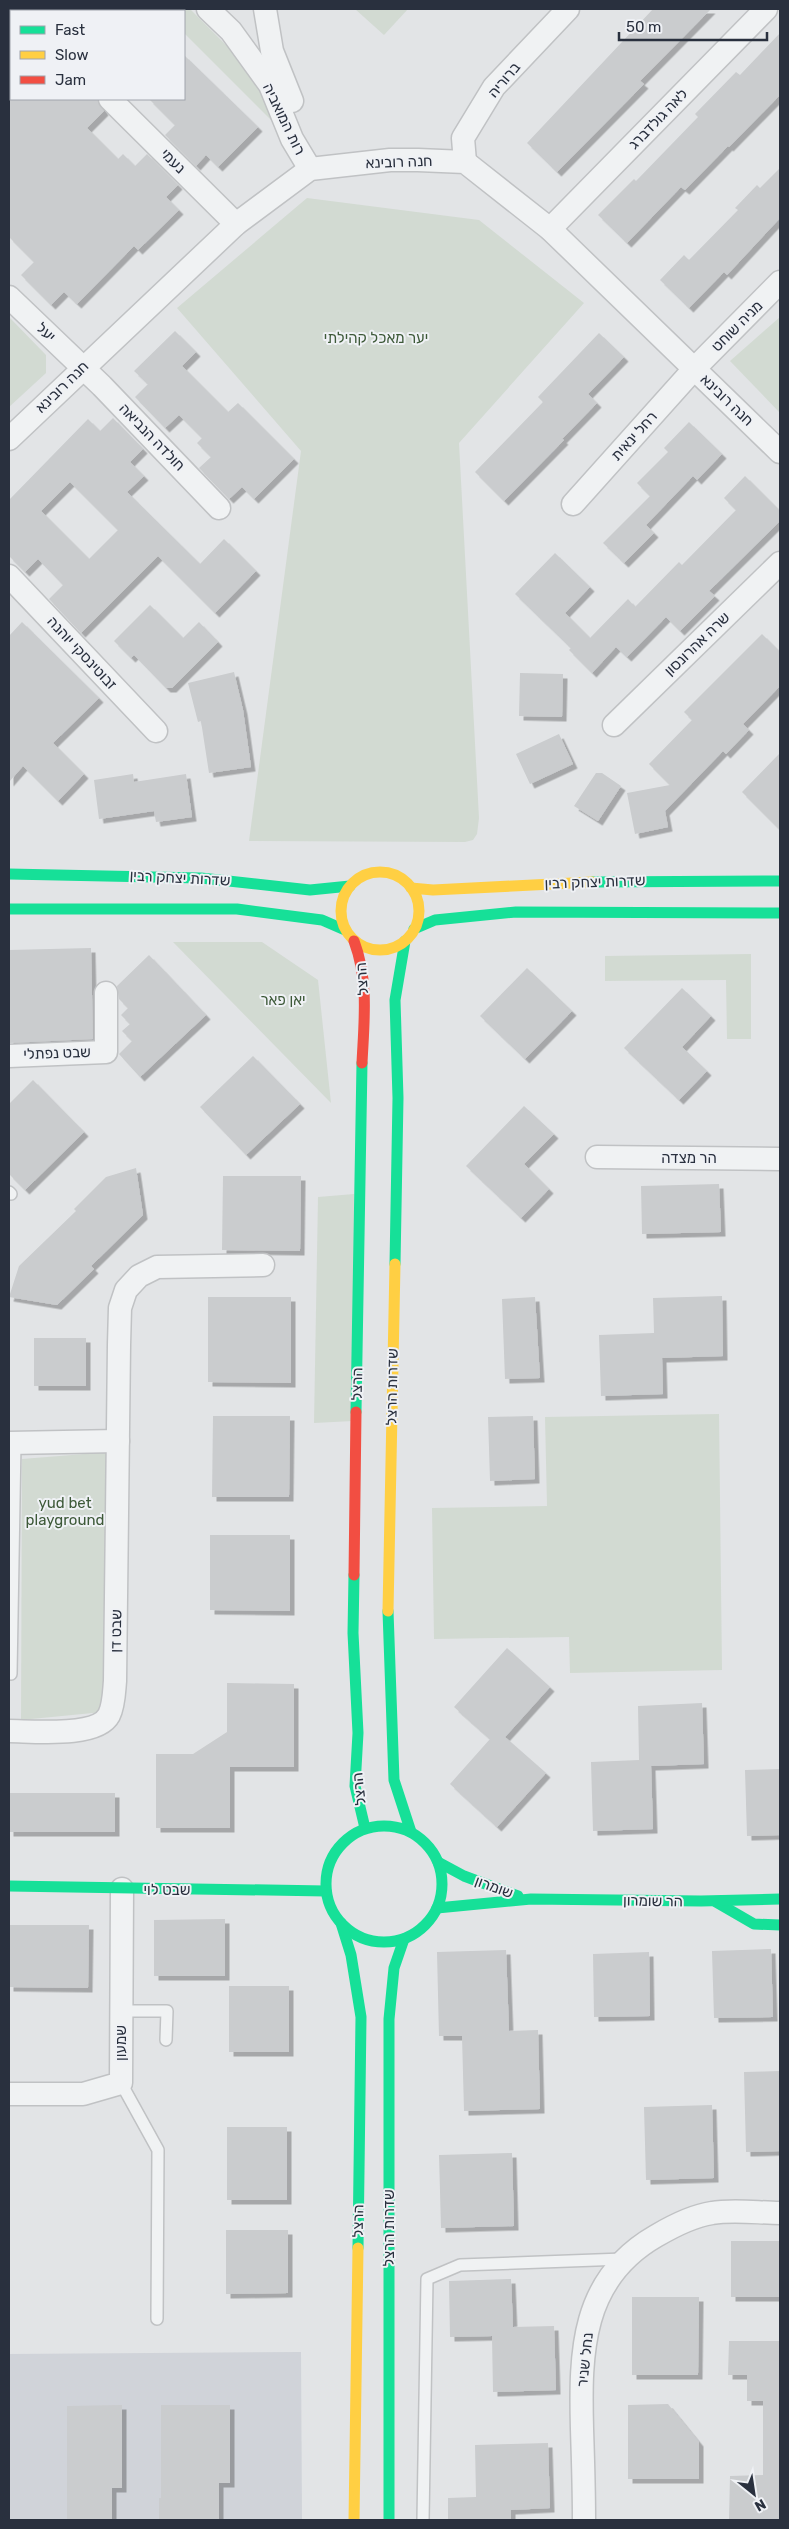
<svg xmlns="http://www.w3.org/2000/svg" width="789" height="2529" font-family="Rubik,Heebo,sans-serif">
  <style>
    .built { fill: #d0d3d9 }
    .green { fill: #d2dad2 }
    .building { fill: #caccce; fill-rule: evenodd; filter: url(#shadow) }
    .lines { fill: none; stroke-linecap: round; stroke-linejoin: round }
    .lane-casing { stroke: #c0c2c4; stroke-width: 14 }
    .street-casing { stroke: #c0c2c4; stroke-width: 25 }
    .lane { stroke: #f0f2f3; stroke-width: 11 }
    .street { stroke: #f0f2f3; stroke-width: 22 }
    .fast { stroke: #16e098; stroke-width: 11 }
    .slow { stroke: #ffcf43; stroke-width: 11 }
    .jam { stroke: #f24e42; stroke-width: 11 }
    .labels { text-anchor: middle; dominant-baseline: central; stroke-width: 4; stroke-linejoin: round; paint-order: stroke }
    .street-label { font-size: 15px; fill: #29303e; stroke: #eff1f5 }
    .park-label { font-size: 15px; fill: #3d5938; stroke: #eff1f5 }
  </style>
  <defs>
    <filter id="shadow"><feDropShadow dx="4.5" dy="4.5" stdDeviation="0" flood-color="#0004"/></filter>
  </defs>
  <rect width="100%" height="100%" fill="#e2e4e6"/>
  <path class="built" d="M301,2352l1,168h-293v-166z"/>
  <g class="green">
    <path d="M160,9h30l61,61 26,56 -93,-93v-22h-22z"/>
    <path d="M355,9h53l-24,26z"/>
    <path d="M307,198l172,22 105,83 -125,140 20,375 -2,16 -4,6 -8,2 -216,-1 52,-390 -124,-143z"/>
    <path d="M9,317l37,38v18l-37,34z"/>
    <path d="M780,317v96l-50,-52z"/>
    <path d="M173,942h89l56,38 13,123z"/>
    <path d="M751,954v85h-24l-1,-59 -121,1v-25z"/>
    <path d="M354,1194l-1,227 -39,2 4,-226z"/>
    <path d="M719,1414l3,256 -152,3 -1,-36 -135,2 -2,-131 115,-2 -2,-89z"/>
    <path d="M109,1452l-6,260 -82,8 1,-261z"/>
  </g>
  <g class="building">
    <path d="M653,9h58l-71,72 4,3 -87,88 -30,-29z"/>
    <path d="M780,33v62l-51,52 -1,-1 -43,44 -4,-3 -54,56 -29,-28 36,-36 2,2 62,-64 -3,-3 41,-42 4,3z"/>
    <path d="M184,55l74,72 -40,40 -12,-12 -10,11 -31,-31 10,-10 -26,-26h35z"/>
    <path d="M9,99h88l7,12 -17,17 31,31 5,-5 12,12 12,-12 31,31 -12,12 13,13 -41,40 -4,-4 -57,58 -13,-12 -13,13 -30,-30 13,-13 -25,-25z"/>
    <path d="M780,168v50l-53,57 -3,-3 -35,36 -29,-28 24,-25 5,5 49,-50 -3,-2 22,-23 3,3z"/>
    <path d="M175,331l21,21 -14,14 46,46 10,-9 56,56 -40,40 -12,-12 -13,12 -30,-31 12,-11 -14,-14 5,-5 -23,-23 -14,13 -30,-31 13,-13 -14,-13z"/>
    <path d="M599,333l25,24 -36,37 9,9 -35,36 2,1 -60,61 -29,-29 68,-70 -5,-5z"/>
    <path d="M113,418l30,31 -13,13 14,14 -17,16 73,72 24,-25 32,32 -41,42 -57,-57 -77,77 -32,-34 14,-14 -25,-26 -13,13 -16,-16v-56l79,-81 12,12zM70,482l48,48 -29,29 -48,-48z"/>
    <path d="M689,422l33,32 -25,26 -4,-4 -47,49 8,8 -30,30 -21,-20 47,-47 -13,-13 31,-31 -4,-4z"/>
    <path d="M745,476l35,35v10l-71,70 6,5 -35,35 -14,-14 -39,40 -11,-10 -24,26 -23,-23 2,-2 -56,-54 40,-41 35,34 -25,26 25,25 38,-39 7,8 44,-45 3,3 54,-55 -12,-12z"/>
    <path d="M150,605l33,33 16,-16 19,20 -46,46h-6l-32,-33 -3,3 -17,-17z"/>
    <path d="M22,622l77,76 -46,45 31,31 -26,27 -35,-35 -14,16v-146z"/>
    <path d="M762,634l18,18v34l-37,38 6,6 -23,24 -3,-3 -58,60 3,16 -33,7 -8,-41 43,-8 -21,-21 43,-44 -8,-8z"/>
    <path d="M234,672l9,38 8,57 -42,6 -8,-52 -3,1 -10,-39z"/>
    <path d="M520,673l43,1 -1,43 -43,-1z"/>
    <path d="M559,734l14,30 -43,20 -14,-30z"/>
    <path d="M780,753v77l-38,-38z"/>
    <path d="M596,773h6l19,13 -23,35 -24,-15z"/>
    <path d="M133,774l1,8 52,-8 6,43 -36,5 -2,-11 -55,8 -5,-39z"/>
    <path d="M91,948l2,91 -84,4v-93z"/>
    <path d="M149,955l57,60 -66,62 -21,-23 13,-13 -10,-10 8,-7 -9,-9 7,-7 -9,-9 -2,-13z"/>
    <path d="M527,968l45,43 -47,48 -45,-43z"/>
    <path d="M682,988l29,28 -29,31 25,24 -28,29 -55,-52z"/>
    <path d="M253,1056l47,48 -54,51 -46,-48z"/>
    <path d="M33,1080l51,52 -59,58 -16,-16v-70z"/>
    <path d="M524,1106l30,28 -30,30 25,25 -28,29 -55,-52z"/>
    <path d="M136,1168l7,47 -52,51 3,3 -37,36 -48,-8 10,-31 57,-55 -2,-2 32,-32z"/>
    <path d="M223,1176h78l-1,75 -78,-1z"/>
    <path d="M719,1184l2,48 -79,2 -1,-48z"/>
    <path d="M722,1296l1,60 -61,2 1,36 -62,2 -2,-61 55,-2 -1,-35z"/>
    <path d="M208,1297h83v86l-83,-1z"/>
    <path d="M535,1297l5,81 -35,1 -3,-80z"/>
    <rect x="34" y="1338" width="52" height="48"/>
    <path d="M213,1416h77l-1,81h-77z"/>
    <path d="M533,1416l2,63 -45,2 -2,-64z"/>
    <path d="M210,1535h80v76l-80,-1z"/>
    <path d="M507,1648l43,39 -45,50 41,36 -49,54 -47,-43 40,-45 -36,-32z"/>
    <path d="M227,1683l67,1v83h-64v61h-74v-74h37l34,-22z"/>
    <path d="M702,1703l2,61 -53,2 2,63 -60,2 -2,-69 48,-2 -1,-54z"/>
    <path d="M780,1769v66l-33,1 -2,-66z"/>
    <rect x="9" y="1793" width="106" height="39"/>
    <path d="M225,1919v57h-71v-56z"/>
    <path d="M9,1925h80l-1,63 -79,-1z"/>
    <path d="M771,1949l2,68 -59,1 -2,-67z"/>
    <path d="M506,1950l3,81 29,-1 2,79 -76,2 -2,-75h-23l-2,-84z"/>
    <path d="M649,1952l1,64 -56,1 -1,-63z"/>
    <rect x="229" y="1986" width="60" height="66"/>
    <path d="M780,2071v80l-34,1 -2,-80z"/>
    <path d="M712,2105l2,73 -68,2 -2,-73z"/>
    <rect x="227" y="2127" width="60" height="73"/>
    <path d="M512,2153l2,73 -73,2 -2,-73z"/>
    <path d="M226,2230h62v63l-62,1z"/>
    <rect x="731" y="2241" width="49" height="56"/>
    <path d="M511,2279l2,48 41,-1 2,64 -63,2 -1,-56 -42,1 -1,-56z"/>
    <path d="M632,2297h67l-1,78h-66z"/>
    <path d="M729,2341h51v179h-51l1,-44 33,-1v-74h-16v-26h-19z"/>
    <path d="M668,2404l31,38v37h-71v-74z"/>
    <path d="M122,2405v83h-10v32h-45v-114z"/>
    <path d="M161,2405h69v78h-11v37h-60v-22h2z"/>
    <path d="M548,2443l2,65 -39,2v10h-63v-22l28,-1 -1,-52z"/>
  </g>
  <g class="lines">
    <g class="lane-casing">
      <g id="lane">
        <path d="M9,1192l2,2"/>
        <path d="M11,1674l4,-231"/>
        <path d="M121,2011h46l-1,29"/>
        <path d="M121,2083l37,67 -1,169"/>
        <path d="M423,2520l4,-241 33,-14 163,-6"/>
      </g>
    </g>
    <g class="street-casing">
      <g id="street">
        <path d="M19,9l3,2"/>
        <path d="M208,9l23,22 39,54 22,54 18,30"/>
        <path d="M265,9l7,42 20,50"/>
        <path d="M110,99l126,125"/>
        <path d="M465,162l-2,-24 31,-51 74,-78"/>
        <path d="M550,229l216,-220"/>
        <path d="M9,297l93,89 117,122"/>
        <path d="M9,439l227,-215 74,-55 80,-9h28l47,2 85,67 230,223"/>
        <path d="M573,504l121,-135 86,-87"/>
        <path d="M9,576l147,155"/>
        <path d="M614,725l166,-162"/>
        <path d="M9,1056l97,-4v-59"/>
        <path d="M597,1157l183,2"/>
        <path d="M9,1443l109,-2"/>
        <path d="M9,1731c23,0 88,7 100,-16 5,-10 5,-23 6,-34l4,-336 1,-37 6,-18 13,-14 18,-9 106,-2"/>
        <path d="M9,2094h74l38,-11 1,-194"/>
        <path d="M584,2520c0,-30 -1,-61 -2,-91 -2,-77 -1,-150 74,-193 17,-10 36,-20 56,-23 21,-4 47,0 68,0"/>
      </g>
    </g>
    <use href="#lane" class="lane"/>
    <use href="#street" class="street"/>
    <g class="fast">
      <path d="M9,874l192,4 109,12 40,-4"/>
      <path d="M592,882l188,-1"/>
      <path d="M9,909h228l85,11 23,10"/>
      <path d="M414,929l21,-9 81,-8 264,1"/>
      <path d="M395,1264l3,-166 -3,-98 10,-59"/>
      <path d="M356,1412l6,-349"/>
      <path d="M354,1575l-1,58 5,100 -3,53 10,42"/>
      <path d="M388,1611l6,169 17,52"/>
      <circle cx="384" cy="1884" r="58"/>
      <path d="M438,1862l26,14 54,20"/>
      <path d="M9,1886l317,5"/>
      <path d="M716,1902l38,22 26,1"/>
      <path d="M437,1908l94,-9 170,2 79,-2"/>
      <path d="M341,1923l10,32 10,62 -3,231"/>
      <path d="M389,2520v-501l5,-51 10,-29"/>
    </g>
    <g class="slow">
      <circle cx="380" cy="911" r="39"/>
      <path d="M411,888l22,2 159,-8"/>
      <path d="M388,1611l7,-347"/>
      <path d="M354,2520l4,-272"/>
    </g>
    <g class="jam">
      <path d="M354,941c15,40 10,80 8,122"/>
      <path d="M354,1575l2,-163"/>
    </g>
  </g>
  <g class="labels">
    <g class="street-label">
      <text transform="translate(504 80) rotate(-50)">ברוריה</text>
      <text transform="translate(284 119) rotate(64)">רות המואביה</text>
      <text transform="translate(658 119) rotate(-46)">לאה גולדברג</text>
      <text transform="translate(173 161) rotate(45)">נעמי</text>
      <text transform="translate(399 162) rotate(-2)">חנה רובינא</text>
      <text transform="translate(737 326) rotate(-45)">מניה שוחט</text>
      <text transform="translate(46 332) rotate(43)">יעל</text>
      <text transform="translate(62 387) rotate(-44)">חנה רובינא</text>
      <text transform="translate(727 400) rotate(44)">חנה רובינא</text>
      <text transform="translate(634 436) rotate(-48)">רחל ינאית</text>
      <text transform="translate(152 437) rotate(46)">חולדה הנביאה</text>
      <text transform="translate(697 644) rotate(-44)">שרה אהרונסון</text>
      <text transform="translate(82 653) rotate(47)">זבוטינסקי יוהנה</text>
      <text transform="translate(180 878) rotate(3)">שדרות יצחק רבין</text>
      <text transform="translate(595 882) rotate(-2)">שדרות יצחק רבין</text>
      <text transform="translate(362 979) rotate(-94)">הרצל</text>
      <text transform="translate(57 1053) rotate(-2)">שבט נפתלי</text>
      <text x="689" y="1158">הר מצדה</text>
      <text transform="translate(357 1384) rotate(-89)">הרצל</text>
      <text transform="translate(392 1387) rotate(-89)">שדרות הרצל</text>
      <text transform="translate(116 1631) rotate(-89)">שבט דן</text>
      <text transform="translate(359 1789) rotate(-96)">הרצל</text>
      <text transform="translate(494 1887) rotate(20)">שומרון</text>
      <text x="167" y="1890">שבט לוי</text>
      <text transform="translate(653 1901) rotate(1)">הר שומרון</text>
      <text transform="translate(121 2043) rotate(-90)">שמעון</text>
      <text transform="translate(358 2221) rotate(-89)">הרצל</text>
      <text transform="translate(389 2228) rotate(-90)">שדרות הרצל</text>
      <text transform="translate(585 2360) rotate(-84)">נחל שניר</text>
    </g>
    <g class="park-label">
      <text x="376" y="338">יער מאכל קהילתי</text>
      <text x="283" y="1000">יאן פאר</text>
      <text x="65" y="1503">yud bet<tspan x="65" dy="17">playground</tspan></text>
    </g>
  </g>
  <rect width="789" height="2529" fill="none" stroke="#29303e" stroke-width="20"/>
  <rect x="10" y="10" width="175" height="90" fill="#eff1f5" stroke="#a0a4ac"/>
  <rect x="20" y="26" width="25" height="8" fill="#16e098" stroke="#a0a4ac"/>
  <text x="55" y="35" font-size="15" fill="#29303e">Fast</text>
  <rect x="20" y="51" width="25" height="8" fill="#ffcf43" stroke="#a0a4ac"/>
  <text x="55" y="60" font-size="15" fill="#29303e">Slow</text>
  <rect x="20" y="76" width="25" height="8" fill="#f24e42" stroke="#a0a4ac"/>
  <text x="55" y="85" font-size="15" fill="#29303e">Jam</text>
  <g transform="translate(754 2494) rotate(150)" stroke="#eff1f5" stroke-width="4" paint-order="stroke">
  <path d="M0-4L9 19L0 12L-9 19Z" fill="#29303e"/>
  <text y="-8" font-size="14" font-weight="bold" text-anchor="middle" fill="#29303e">N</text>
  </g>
  <path d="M619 32v8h148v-8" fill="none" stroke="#29303e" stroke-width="2.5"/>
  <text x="626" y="32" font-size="15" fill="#29303e" stroke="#eff1f5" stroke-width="4" paint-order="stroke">50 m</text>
</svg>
